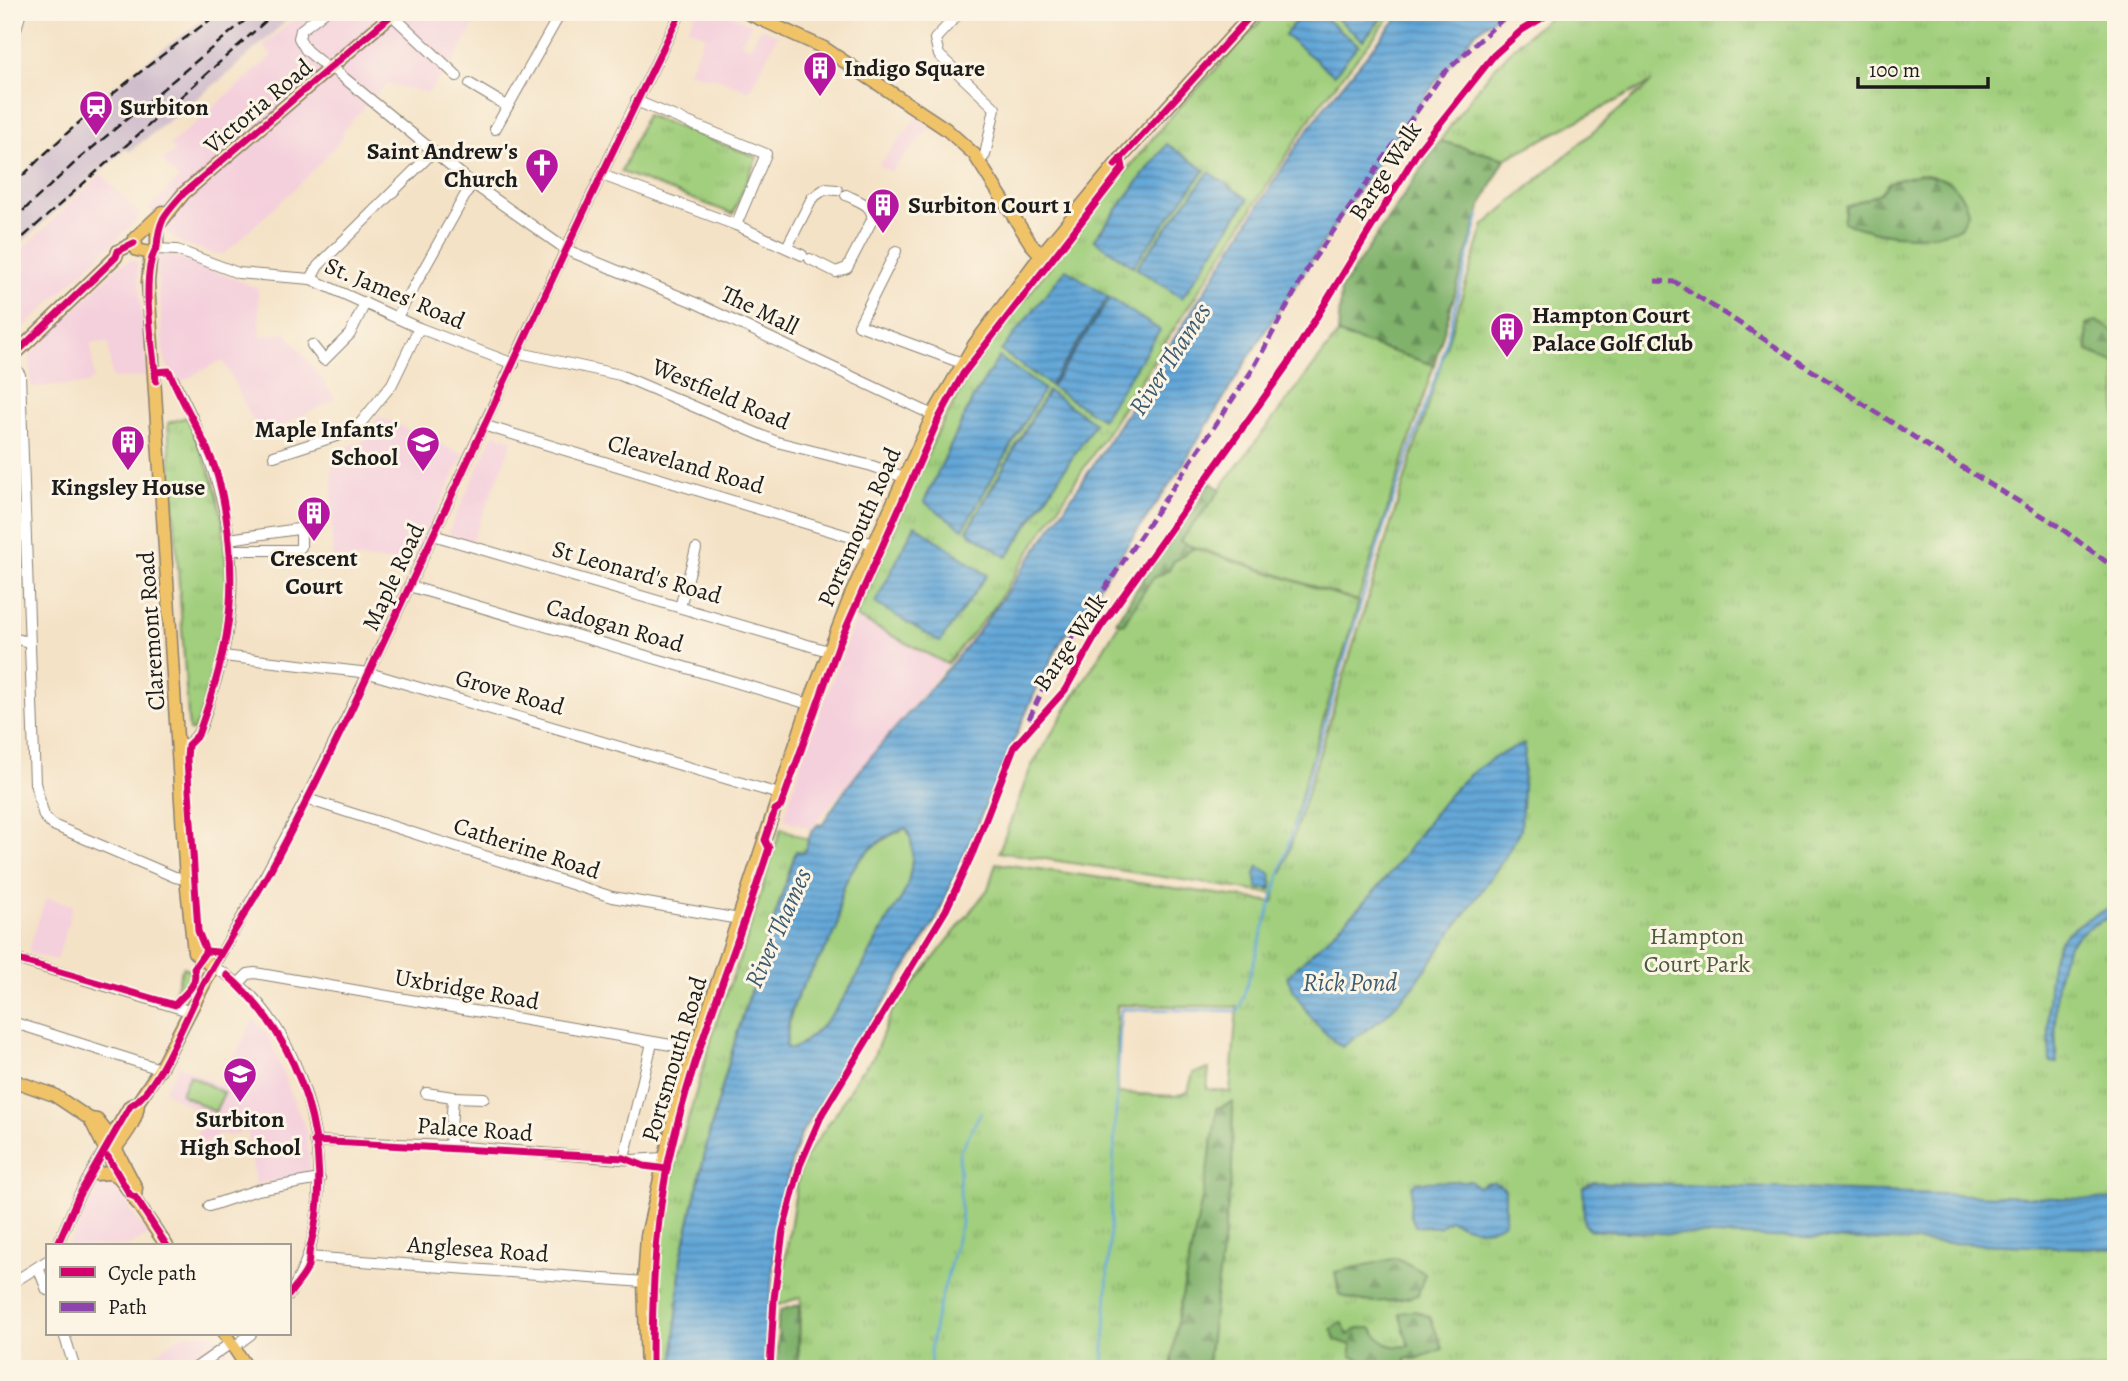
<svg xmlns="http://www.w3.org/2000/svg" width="2128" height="1381" font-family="Alegreya,serif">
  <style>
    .built { fill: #f4cfdc }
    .railway { fill: #d0bdcc }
    .grass { fill: url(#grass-tufts); stroke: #5e764c; stroke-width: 2; fill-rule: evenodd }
    .forest { fill: url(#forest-firs); stroke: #4e6744; stroke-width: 2 }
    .pitch { fill: #a1cf7d; stroke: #5e764c; stroke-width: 2 }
    .water { fill: url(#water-rules); stroke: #40627a; stroke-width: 2; fill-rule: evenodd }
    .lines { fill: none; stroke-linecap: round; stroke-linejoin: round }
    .stream { stroke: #63a7d8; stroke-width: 2.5 }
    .minor-casing { stroke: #887f71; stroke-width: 12 }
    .major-casing { stroke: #887f71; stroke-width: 15 }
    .minor { stroke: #fff; stroke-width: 10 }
    .major { stroke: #f1c369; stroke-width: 12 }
    .rail { stroke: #1c1c1c; stroke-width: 2.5; stroke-dasharray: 10 5; stroke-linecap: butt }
    .quiet { stroke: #8e44ad; stroke-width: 5; stroke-dasharray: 10 5; stroke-linecap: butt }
    .cycleway-casing { stroke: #fcf5e5; stroke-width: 11 }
    .cycleway { stroke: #d6006c; stroke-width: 7 }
    .labels { text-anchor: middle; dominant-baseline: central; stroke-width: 6; stroke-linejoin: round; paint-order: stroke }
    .poi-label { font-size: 24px; font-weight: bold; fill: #1c1c1c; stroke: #fcf5e5; text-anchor: start }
    .street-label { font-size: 24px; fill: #1c1c1c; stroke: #fcf5e5 }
    .park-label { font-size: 24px; fill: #4b5b3e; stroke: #fcf5e5 }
    .water-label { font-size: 26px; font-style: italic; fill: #3c5b71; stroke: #fcf5e5 }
  </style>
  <defs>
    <pattern id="grass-tufts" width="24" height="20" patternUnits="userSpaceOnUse" patternTransform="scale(1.75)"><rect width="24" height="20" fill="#a1cf7d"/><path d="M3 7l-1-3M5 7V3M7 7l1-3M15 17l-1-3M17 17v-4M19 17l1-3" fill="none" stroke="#8ab16b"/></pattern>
    <pattern id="forest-firs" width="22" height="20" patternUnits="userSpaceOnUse" patternTransform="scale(1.75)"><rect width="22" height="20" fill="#80b26c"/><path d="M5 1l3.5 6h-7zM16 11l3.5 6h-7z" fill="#689058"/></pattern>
    <pattern id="water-rules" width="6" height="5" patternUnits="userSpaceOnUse" patternTransform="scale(1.75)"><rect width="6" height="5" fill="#63a7d8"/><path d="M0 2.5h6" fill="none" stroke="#5187ae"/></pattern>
  </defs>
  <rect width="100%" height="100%" fill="#fcf5e5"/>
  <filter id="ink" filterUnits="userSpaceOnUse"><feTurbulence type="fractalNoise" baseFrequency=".0143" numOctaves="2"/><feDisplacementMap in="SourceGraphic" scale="14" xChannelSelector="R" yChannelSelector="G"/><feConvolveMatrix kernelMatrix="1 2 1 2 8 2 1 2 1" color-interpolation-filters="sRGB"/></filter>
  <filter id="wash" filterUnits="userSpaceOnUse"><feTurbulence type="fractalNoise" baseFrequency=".00686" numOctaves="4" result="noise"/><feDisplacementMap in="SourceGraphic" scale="28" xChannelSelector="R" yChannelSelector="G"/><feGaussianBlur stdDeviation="1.57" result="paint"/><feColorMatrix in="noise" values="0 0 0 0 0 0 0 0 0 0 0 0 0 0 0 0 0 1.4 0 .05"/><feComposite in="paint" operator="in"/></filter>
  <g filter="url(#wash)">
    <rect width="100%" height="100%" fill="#f4e2c6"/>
    <g class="built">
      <path d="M301,12h181l-27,47 -27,34 -41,-9 -43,45 -2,10 -38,41 -80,74h-10l-33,-11 -16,-12 -16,-23 29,-29 -15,-18 12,-10 -5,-6 102,-89 -9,-10z"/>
      <path d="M696,12h27l29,12 -11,19 9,4 11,-19 17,7 -29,56 -30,-12 -31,-6 17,-37 -17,-8z"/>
      <path d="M917,117l13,10 -39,45 -12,-7z"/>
      <path d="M101,174l38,39 -3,8 -115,109 -9,-11v-60z"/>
      <path d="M165,252l93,36 2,49 26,-5 50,67 -76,37 -36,-74 -4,-1 -39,21 -14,-16 -4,-17 -6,-92z"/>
      <path d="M134,259l3,4 10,113 -35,3 -4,-37 -17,1 3,35 -7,6 -56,3 -1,-32 89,-90z"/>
      <path d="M378,416l86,39 -53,108 -79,-6v-105l34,-12z"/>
      <path d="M494,434l19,6 -41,101 -24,-8z"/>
      <path d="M856,617l91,47 -137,165 -26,-10 18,-59z"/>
      <path d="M46,897l27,8 -16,55 -29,-7z"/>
      <path d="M254,1019l15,19 37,93 5,46 -56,7 -7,-52 -21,4 -6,-3 -17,11 -10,-4 12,-24 -42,-25 15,-26 40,20z"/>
      <path d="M104,1177l5,1 39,57 -19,11h-62z"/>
      <path d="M184,1334h32l23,35h-106z"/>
    </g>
    <path class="railway" d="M214,12h82l-73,66 -94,74 -3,-4 -114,103v-65l63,-66 62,-52z"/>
    <g class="grass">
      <path d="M1269,12h34l-18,23 73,10 -41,-33h12l34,28 24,-28h7l-76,95 -326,503 -45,54 -91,-47 81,-184 35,-64 102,-134 91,-112zM1167,144l-35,122 -38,-27zM999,358l44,31 -119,113 48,-102zM1047,392l48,31 -88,133 -40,-26z"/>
      <path d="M1557,12h559v1357h-1318l3,-72 -23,8 22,-140 40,-58 17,-31 16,-18 18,-45 97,-124 8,-26 278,39 1,-8 -276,-42 32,-85 124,-202 19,-4 20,-13 165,54 -55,182 -22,90 202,-649 168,-143 -147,77 -65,-18c34,-50 67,-95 117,-129zM1117,1005l120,2 -7,85 -23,-3 2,-20 -16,4 -5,19 -13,4 -57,-3z"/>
      <path d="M646,115l111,42 -24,57 -112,-42z"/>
      <path d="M1338,334l96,31 -76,236 -179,-59z"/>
      <path d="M187,417l28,68 8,37 6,95 -14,61 -21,53h-5l-21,-308z"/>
      <path d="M781,828l28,12 -5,13 -8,-2 -60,186 -26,93 -29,128 -8,111h-17v-107l19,-98 44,-151 26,-69z"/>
      <path d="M183,967l7,3 3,9 -10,17 -10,1z"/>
    </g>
    <g class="forest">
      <path d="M1440,141l65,18 -24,47 -47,159 -96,-31 3,-45z"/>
      <path d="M1919,174c31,4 38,8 49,37l-8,17c-38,13 -79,9 -117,-6l3,-15 34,-14 9,-11z"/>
      <path d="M2097,321l19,12v30l-28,-12 -2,-27z"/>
      <path d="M1210,482l11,8 -41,51 14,7 -20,13 -5,9 -17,9 -29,45 -7,-2 30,-48 3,-13 11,-7 25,-36 5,-1z"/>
      <path d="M1233,1102l-1,70 -25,197h-36c9,-88 36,-173 46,-261z"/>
      <path d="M1397,1258l28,15 -7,22c-23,7 -57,11 -79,-1l-4,-22z"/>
      <path d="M799,1305l-1,64h-20v-52l2,-7z"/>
      <path d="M1415,1311l15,6 13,32 -28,10 -9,-1v11h-46l4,-8 -13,-5v-11l-15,-5 -5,-11 10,-7 7,13 11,-7h12c12,16 17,20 38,18l-10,-33z"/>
    </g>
    <g class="pitch">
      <path d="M906,828c10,15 6,40 1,58 -3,11 -13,22 -19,33 -24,44 -50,104 -95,130l-7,-1c4,-58 24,-69 49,-116 5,-10 3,-22 5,-32 7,-36 34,-58 66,-72z"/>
      <path d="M189,1075l35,18 -9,19 -34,-18z"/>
    </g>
    <g class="water">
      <path d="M1303,12h14l41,33 -24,30 -49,-40z"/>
      <path d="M1329,12h58l-24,28z"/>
      <path d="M1402,12h100l-28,22 -37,46 -89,125 -88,134 -81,132 -118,170 -25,49 -101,232 -133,210c-27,64 -32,166 -37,237h-92l8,-111 29,-127 26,-94 60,-186 8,2 7,-21 7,-8 4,1c47,-79 119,-140 172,-215 107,-150 202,-308 302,-463l28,-40zM906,828c10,15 6,41 1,58 -3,11 -13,23 -19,33 -24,44 -50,104 -95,130l-7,-1c1,-54 26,-72 50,-117 4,-9 2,-21 4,-31 7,-34 34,-61 66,-72z"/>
      <path d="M1167,144l38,26 -72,96 -39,-26z"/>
      <path d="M1209,172l39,27 -66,99 -46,-30z"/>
      <path d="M1066,269l42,28 -58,88 -49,-34z"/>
      <path d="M1110,298l50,32 -58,89 -51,-32z"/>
      <path d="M999,357l45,32 -81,140 -39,-27 48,-102z"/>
      <path d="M1048,391l47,32 -88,134 -40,-26z"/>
      <path d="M915,525l72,50 -47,67 -65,-39z"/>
      <path d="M1525,744l-4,86 -19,32 -89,125 -31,32 -40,28c-25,-18 -42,-42 -55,-70 32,-32 69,-63 98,-98 46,-55 66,-110 140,-135z"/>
      <path d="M1258,866l13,8 1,15h-14l-3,-15z"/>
      <path d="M2116,905v9c-16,7 -35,16 -46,30 -19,25 -15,89 -13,119l-7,-1c-1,-31 -7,-96 11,-122 12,-16 37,-27 55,-35z"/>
      <path d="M1470,1181l8,6c11,-8 17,-6 27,2v33c-18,12 -36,7 -55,-2l-11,7 -24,-1 -5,-13 2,-27 4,-4z"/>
      <path d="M1593,1182l523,18v49l-517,-18 -10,-2 -5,-5 -1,-37z"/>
    </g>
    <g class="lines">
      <g class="stream">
        <path d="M931,1369l-1,-18 7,-37 24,-90 -2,-71 22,-41"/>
        <path d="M1103,1369l18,-360 118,2 146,-488 56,-162 38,-146"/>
      </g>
    </g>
  </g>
  <g filter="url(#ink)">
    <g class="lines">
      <g class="minor-casing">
        <g id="minor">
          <path d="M324,12l-23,18 -2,8 7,12 24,20"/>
          <path d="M960,12l-25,27 4,16 56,53 -10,47 -6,7"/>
          <path d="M392,15l65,61"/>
          <path d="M12,42l9,-30"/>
          <path d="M332,68l140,115 95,67 131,54 235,111"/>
          <path d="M470,84l37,22"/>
          <path d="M495,129l66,-117"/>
          <path d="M602,175l134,50 30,-71 -130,-53"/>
          <path d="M736,225l66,30"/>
          <path d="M787,247l25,-49 13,-9 12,1"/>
          <path d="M156,249l21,1 61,23 73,6 108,49 95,36"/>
          <path d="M896,251l-37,74 103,38"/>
          <path d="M810,259l26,13 11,-4 25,-48c2,-16 -15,-19 -26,-25"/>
          <path d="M311,279l7,-13 115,-114"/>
          <path d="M397,317l75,-134"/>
          <path d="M312,345l12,15 26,-26 15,-31"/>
          <path d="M520,353l100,22 157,67 95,24 32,11"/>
          <path d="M12,363l8,12 15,408 9,33 9,9 122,52 11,2"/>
          <path d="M173,379c57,106 78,200 38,317 -6,19 -9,45 -31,51"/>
          <path d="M486,426l388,118"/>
          <path d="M274,456l81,-26 37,-46 27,-56"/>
          <path d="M433,535l395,116"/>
          <path d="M229,539l69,-10 3,3v15l-4,3h-67"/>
          <path d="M409,586l400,118"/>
          <path d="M680,607l16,-58"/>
          <path d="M12,638l17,4"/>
          <path d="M223,656l146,17 410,121"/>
          <path d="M307,799l305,98 127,22"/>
          <path d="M12,958l177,53"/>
          <path d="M238,984l10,-10 7,-1 439,76"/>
          <path d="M12,1022l148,47"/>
          <path d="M426,1093l27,4"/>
          <path d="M314,1141l136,5 183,14 30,-2"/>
          <path d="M450,1146l3,-49 31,1"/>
          <path d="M624,1158l28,-115"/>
          <path d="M209,1206l48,-16 63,-11"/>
          <path d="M57,1246l21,-49 27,-49"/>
          <path d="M308,1257l336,25"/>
          <path d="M38,1267l9,23"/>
          <path d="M12,1283l35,-22"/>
          <path d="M289,1295c61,-91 24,-277 -76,-328 73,-122 135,-250 196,-380 89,-192 177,-385 272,-575"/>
          <path d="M64,1334l11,35"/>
          <path d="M234,1347l17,-13"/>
          <path d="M194,1369l37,-26"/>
        </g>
      </g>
      <g class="major-casing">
        <g id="major">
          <path d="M745,12l79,36 122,81 28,25 57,90 10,11"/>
          <path d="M151,253l-14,-3 -2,-12 28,-26"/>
          <path d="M12,357l104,-100 2,-6 16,-8"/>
          <path d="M12,1080l42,15 36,24 7,1 11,14 28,54 -1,9"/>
          <path d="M90,1119l29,58 48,69"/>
          <path d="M105,1148l25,-42 8,-4 22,-33 53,-102 -19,-15 -8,-73 -38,-597 3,-29 6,-6v-20l27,-34 211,-181"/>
          <path d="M113,1151c11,-14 25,-30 25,-49"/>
          <path d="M96,1174l14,-1 9,4"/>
          <path d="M225,1334l23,35"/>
          <path d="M647,1369l-3,-87 3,-46 29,-127 133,-405 42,-109 82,-180 41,-70 67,-90 80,-97 133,-146"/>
        </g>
      </g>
      <use href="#minor" class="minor"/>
      <use href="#major" class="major"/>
      <g class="rail">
        <path d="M12,187c63,-67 134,-121 209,-175"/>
        <path d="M12,221l67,-62 176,-147"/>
        <path d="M12,247l264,-235"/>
      </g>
      <g class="quiet">
        <path d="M1655,281l20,1 58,37 204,133 114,69 65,48"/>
        <path d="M1029,719l27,-58 197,-292 56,-103 133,-191 68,-63"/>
      </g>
      <g class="cycleway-casing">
        <g id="cycleway">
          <path d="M1115,165l139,-153"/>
          <path d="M12,357l104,-100 2,-6 16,-8"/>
          <path d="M155,372l14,-1c12,30 30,57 42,87 10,22 14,48 17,73 9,80 -3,128 -30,204l-10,10 -1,14 11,172 8,20"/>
          <path d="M156,381c-3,-33 -17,-108 1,-134 2,-28 8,-33 27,-54l211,-181"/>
          <path d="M12,958l163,47c8,-11 24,-18 19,-37l12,-17 11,1"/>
          <path d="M227,975c76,65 109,176 83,273 -2,7 0,14 -3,21 -3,8 -13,18 -18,26"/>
          <path d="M314,1141l310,17 20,8 23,3"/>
          <path d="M108,1157l22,38 5,2 32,49"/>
          <path d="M57,1246l21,-49 52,-91c28,-13 58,-96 75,-125 21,-38 45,-74 66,-112 50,-92 94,-188 138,-282 90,-192 177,-385 272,-575"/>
          <path d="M652,1369c0,-67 2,-131 14,-196 22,-111 69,-218 103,-325l-4,-8 10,-30 6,-4 58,-162 100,-226 24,-44 160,-206 -2,-10"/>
          <path d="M770,1369l4,-70 9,-68 17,-66 22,-51 124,-204 27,-58 41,-105 51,-57 35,-62 188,-264 130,-213 76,-96 28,-25 30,-18"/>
        </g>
      </g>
      <use href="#cycleway" class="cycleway"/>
    </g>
  </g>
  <defs>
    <g id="building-pin" transform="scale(1.75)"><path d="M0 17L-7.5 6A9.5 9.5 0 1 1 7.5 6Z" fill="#b5179e" stroke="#fcf5e5"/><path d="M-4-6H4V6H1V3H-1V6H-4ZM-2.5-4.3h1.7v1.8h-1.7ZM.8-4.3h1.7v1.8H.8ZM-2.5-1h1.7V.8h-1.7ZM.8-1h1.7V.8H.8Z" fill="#fff"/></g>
    <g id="station-pin" transform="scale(1.75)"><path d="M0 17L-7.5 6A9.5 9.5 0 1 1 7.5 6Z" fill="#b5179e" stroke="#fcf5e5"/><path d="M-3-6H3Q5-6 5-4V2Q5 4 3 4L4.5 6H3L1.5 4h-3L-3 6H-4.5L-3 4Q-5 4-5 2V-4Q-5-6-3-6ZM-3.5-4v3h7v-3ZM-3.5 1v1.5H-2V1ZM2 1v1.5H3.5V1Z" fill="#fff"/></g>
    <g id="church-pin" transform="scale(1.75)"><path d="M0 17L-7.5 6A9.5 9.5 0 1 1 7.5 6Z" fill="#b5179e" stroke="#fcf5e5"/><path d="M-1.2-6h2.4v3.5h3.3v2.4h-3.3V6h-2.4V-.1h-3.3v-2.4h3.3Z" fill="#fff"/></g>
    <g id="school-pin" transform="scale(1.75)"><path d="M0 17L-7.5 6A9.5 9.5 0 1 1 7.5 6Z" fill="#b5179e" stroke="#fcf5e5"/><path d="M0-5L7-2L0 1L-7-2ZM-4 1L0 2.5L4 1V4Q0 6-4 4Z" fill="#fff"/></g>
  </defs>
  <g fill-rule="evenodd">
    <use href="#building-pin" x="820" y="68"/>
    <use href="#station-pin" x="96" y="107"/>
    <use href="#church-pin" x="542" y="165"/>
    <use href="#building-pin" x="883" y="205"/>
    <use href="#building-pin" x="1507" y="329"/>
    <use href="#building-pin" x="128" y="442"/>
    <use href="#school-pin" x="423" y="443"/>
    <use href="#building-pin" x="314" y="513"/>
    <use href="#school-pin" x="240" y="1074"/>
  </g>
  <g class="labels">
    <g class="poi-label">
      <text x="844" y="68">Indigo Square</text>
      <text x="120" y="107">Surbiton</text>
      <text x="518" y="151" text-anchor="end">Saint Andrew's<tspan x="518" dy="28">Church</tspan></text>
      <text x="908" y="205">Surbiton Court 1</text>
      <text x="1532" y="315">Hampton Court<tspan x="1532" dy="28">Palace Golf Club</tspan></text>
      <text x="398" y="429" text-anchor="end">Maple Infants'<tspan x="398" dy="28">School</tspan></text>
      <text x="128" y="487" text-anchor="middle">Kingsley House</text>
      <text x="314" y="558" text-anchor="middle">Crescent<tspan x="314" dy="28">Court</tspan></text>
      <text x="240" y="1119" text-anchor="middle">Surbiton<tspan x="240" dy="28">High School</tspan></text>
    </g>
    <g class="street-label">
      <text transform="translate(258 106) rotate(-40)">Victoria Road</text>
      <text transform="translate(1385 171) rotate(-57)">Barge Walk</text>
      <text transform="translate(395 293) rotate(23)">St. James' Road</text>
      <text transform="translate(760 310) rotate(26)">The Mall</text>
      <text transform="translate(721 394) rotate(23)">Westfield Road</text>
      <text transform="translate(686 464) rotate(16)">Cleaveland Road</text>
      <text transform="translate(859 527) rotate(-66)">Portsmouth Road</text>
      <text transform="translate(637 572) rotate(16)">St Leonard's Road</text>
      <text transform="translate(393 577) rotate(-65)">Maple Road</text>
      <text transform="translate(615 625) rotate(16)">Cadogan Road</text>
      <text transform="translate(151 631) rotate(-94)">Claremont Road</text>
      <text transform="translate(1070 642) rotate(-56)">Barge Walk</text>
      <text transform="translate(510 692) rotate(16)">Grove Road</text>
      <text transform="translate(527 848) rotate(18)">Catherine Road</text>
      <text transform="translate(467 989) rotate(10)">Uxbridge Road</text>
      <text transform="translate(674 1059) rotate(-73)">Portsmouth Road</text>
      <text transform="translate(475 1129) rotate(4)">Palace Road</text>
      <text transform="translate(478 1249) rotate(4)">Anglesea Road</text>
    </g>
    <g class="park-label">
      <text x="1697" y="936">Hampton<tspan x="1697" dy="28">Court Park</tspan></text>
    </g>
    <g class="water-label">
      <text transform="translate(1170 359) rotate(-57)">River Thames</text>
      <text transform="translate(778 928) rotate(-66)">River Thames</text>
      <text x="1350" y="982">Rick Pond</text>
    </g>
  </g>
  <rect width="2128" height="1381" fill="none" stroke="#fcf5e5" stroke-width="42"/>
  <rect x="46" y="1244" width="245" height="91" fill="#fcf5e5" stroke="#a29e95" stroke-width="2"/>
  <rect x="60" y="1267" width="35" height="10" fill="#d6006c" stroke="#a29e95" stroke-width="2"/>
  <text x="108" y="1280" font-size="21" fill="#1c1c1c">Cycle path</text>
  <rect x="60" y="1302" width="35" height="10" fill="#8e44ad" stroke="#a29e95" stroke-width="2"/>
  <text x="108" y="1314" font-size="21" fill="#1c1c1c">Path</text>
  <path d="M1858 77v10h130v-10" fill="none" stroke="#1c1c1c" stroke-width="3.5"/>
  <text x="1869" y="77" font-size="21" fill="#1c1c1c" stroke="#fcf5e5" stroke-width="5" paint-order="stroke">100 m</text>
</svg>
